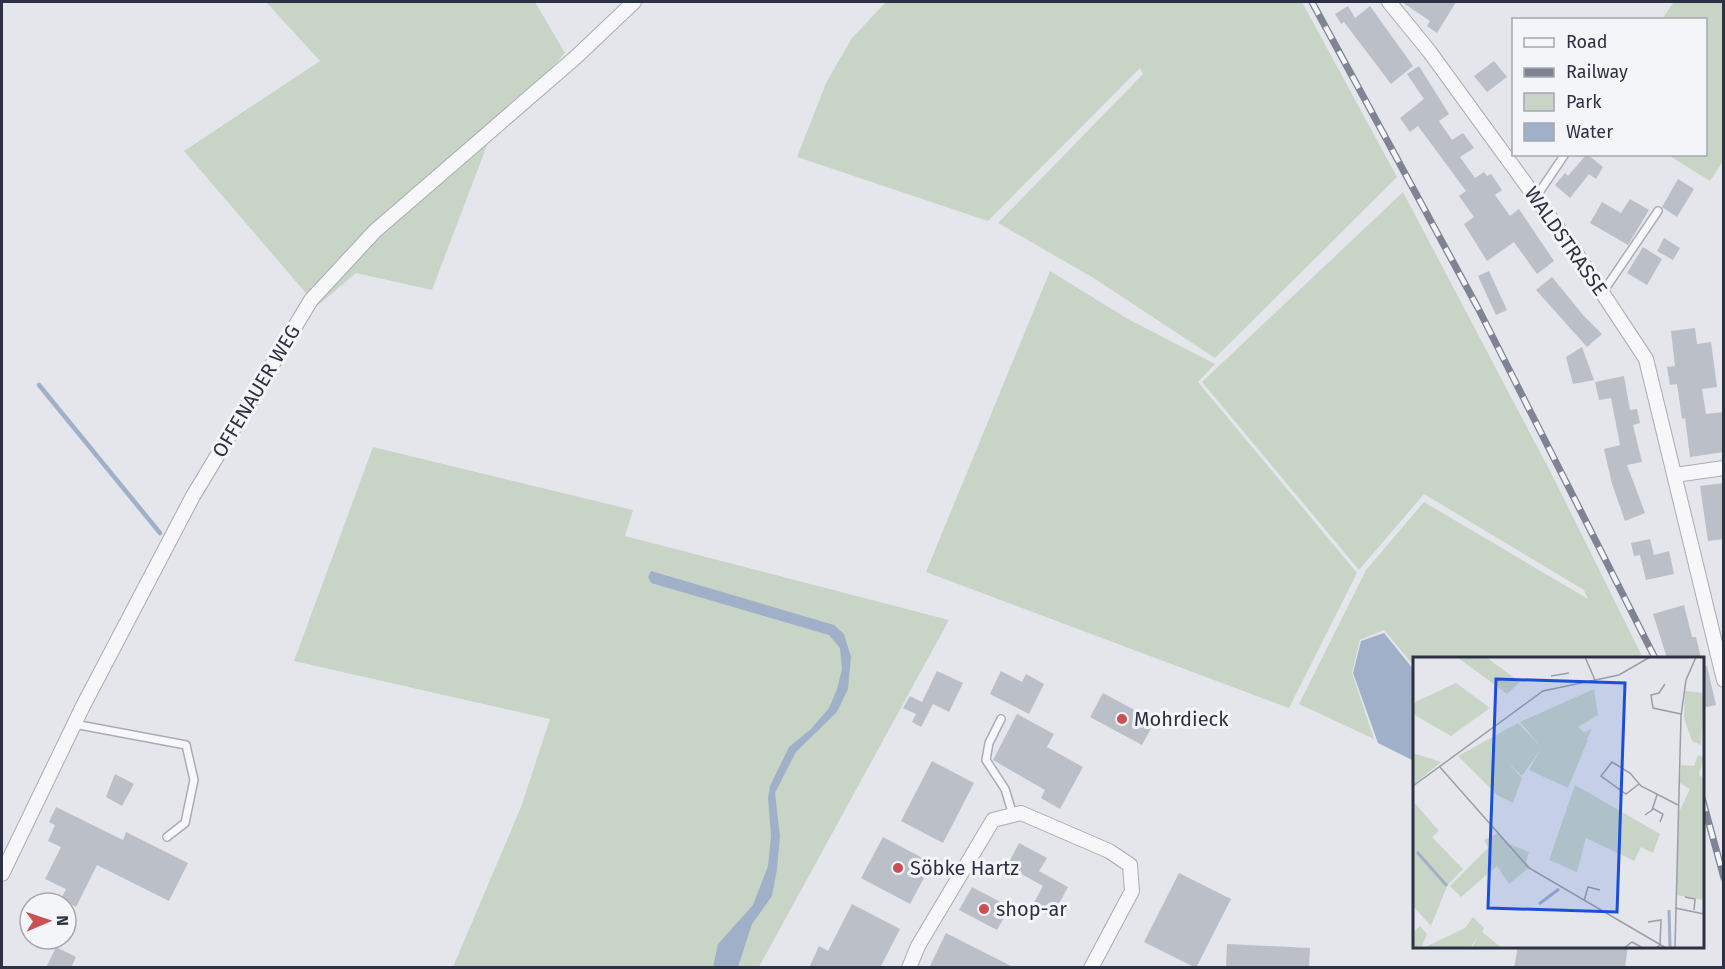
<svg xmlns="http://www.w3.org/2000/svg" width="1725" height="969" font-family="'Fira Sans',sans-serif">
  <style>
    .green { fill: #c8d5c6 }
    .water { fill: #a1b0c9 }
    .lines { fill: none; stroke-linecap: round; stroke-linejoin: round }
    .stream { stroke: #a1b0c9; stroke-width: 4.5 }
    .building { fill: #bbbfc8 }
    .service-casing { stroke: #a9acb5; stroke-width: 10 }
    .minor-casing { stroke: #a9acb5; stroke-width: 16 }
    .service { stroke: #f7f7fa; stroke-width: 7 }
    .minor { stroke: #f7f7fa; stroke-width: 14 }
    .rail-casing { stroke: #7e8494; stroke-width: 7 }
    .rail { stroke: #f4f5f9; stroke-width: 4.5; stroke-dasharray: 14; stroke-linecap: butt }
    .poi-dot { fill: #ca5053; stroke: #f4f5f9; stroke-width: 2 }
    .labels { text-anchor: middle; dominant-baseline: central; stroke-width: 6; stroke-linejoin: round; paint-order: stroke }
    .street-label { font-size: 20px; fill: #2c3243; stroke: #f4f5f9 }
    .poi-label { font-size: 20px; fill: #2c3243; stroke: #f4f5f9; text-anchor: start }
    .inset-river { fill: none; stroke: #a1b0c9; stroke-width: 3 }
    .inset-road { fill: none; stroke: #9a9ea8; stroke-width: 1.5 }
    .view { fill: #1d4ed8; fill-opacity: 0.15; stroke: #1d4ed8; stroke-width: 3 }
    .inset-edge { fill: none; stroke: #2c3243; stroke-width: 3 }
  </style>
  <rect width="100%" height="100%" fill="#e4e6eb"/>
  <g class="green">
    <path d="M266,2h269l30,51 -76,87 -57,150 -76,-17 -39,33 -133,-155 136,-90z"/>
    <path d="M886,2h416l95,175 -182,181 -123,-81 -94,-54 145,-149 -3,-6 -152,153 -191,-64 30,-76 25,-43z"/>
    <path d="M1674,2h49v159l-13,20 -42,-26 38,-1v-134l-44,-1z"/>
    <path d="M1403,192l147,279 93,187h-229v8l-30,-36 -24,10 -8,33 22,66 -75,-35 67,-134 58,-68 164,97 -4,-9 -160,-96 -65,76 -157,-188z"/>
    <path d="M1050,271l78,48 87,45 -17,18 159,191 -68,135 -363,-136z"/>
    <path d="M373,447l260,63 -8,26 324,84 -190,347h-306l68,-160 29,-88 -256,-58z"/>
  </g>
  <g class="water">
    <path d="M651,571l183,54 10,9 7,23 -3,32 -11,23 -41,40 -21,41 5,43 -3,33 -5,27 -20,28 -14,43h-25l5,-23 35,-39 15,-39 3,-30 -3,-38 2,-12 19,-39 22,-18 18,-21 8,-19 5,-20 -2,-21 -11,-13 -178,-52 -3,-6z"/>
    <path d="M1384,633l30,37v91l-36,-18 -25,-70 8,-32z"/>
  </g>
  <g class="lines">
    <path class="stream" d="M39,385l121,148"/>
  </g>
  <g class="building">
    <path d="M1402,2h54l-19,31 -10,-7 3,-5z"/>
    <path d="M1348,6l7,12 15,-12 43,60 -22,18 -47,-62 -3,2 -6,-10z"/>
    <path d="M1494,61l13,16 -20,15 -13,-16z"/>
    <path d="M1419,66l30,48 -10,7 13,19 11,-7 11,15 -14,9 15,21 9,-6 3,4 4,-2 11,16 -7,5 15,21 9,-7 35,52 -17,13 -23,-32 -27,19 -23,-37 10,-7 -15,-21 7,-5 -48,-65 -8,6 -10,-14 24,-19 -17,-25z"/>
    <path d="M1587,154l16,13 -7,12 -7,-5 -19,24 -15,-13 10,-12 3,3z"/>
    <path d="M1678,179l16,10 -17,28 -15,-10z"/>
    <path d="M1630,199l19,11 -21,35 -38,-22 12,-21 19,11z"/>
    <path d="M1664,238l16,10 -7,12 -16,-9z"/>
    <path d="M1643,247l19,12 -15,26 -20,-12z"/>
    <path d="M1489,271l18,39 -11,5 -18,-39z"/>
    <path d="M1552,277l31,38 19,19 -15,13 -51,-57z"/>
    <path d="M1695,328l2,16 14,-2 6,45 -15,2 4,25 18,-2v40l-34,5 -5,-39 -3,1 -5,-35 -7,1 -3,-18 8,-1 -4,-35z"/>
    <path d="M1582,347l12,33 -21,4 -7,-27z"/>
    <path d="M1624,376l6,34 7,-1 3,14 -7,2 9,37 -15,3 18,48 -20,8 -13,-37 -8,-35 16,-4 -9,-47 -12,2 -4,-18z"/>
    <path d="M1724,483v56l-16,2 -8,-55z"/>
    <path d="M1650,539l4,16 15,-4 5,23 -28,6 -6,-25 -6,1 -3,-13z"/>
    <path d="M1684,605l8,32h4l5,21h-34l-14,-44z"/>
    <path d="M1702,666h5l9,39 -14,3z"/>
    <path d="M937,671l26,12 -14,29 -16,-8 -12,23 -9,-5 4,-8 -13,-6 7,-12 12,6z"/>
    <path d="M1001,671l21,11 4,-8 18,10 -15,30 -39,-20z"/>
    <path d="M1103,693l52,28 -13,24 -52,-28z"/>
    <path d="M1017,714l37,20 -7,13 36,20 -23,42 -19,-11 4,-8 -52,-30z"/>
    <path d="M932,761l42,22 -31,60 -42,-22z"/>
    <path d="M115,774l19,10 -12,22 -16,-9z"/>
    <path d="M56,807l67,33 3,-8 62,31 -19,38 -72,-36 -21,42 -15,-8 5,-10 -21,-10 16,-32 -13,-6 7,-16 -6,-3z"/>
    <path d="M883,837l49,26 -22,41 -49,-26z"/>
    <path d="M1019,843l28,15 -8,13 29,16 -16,30 -20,-11 11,-20 -36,-20z"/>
    <path d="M1179,873l52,26 -35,69 -52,-26z"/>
    <path d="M972,887l38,20 -13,23 -38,-20z"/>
    <path d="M852,904l48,25 -20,39h-71l10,-22 9,5z"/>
    <path d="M946,933l69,35h-86z"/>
    <path d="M1227,944l83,4 -1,20h-83z"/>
    <path d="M1518,946h110l-3,22h-111z"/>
    <path d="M56,947l20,10 -5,11h-25z"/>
  </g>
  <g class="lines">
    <g class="service-casing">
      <g id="service">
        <path d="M1536,197l29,-43"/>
        <path d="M1603,292l55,-81"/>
        <path d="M1001,719l-12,24 -3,17 19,29 8,26"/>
        <path d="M74,724l112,21 8,35 -9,43 -18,14"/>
      </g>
    </g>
    <g class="minor-casing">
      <g id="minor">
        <path d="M1389,2l40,49 147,202 70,106 78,321"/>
        <path d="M1675,475l49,-7"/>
        <path d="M2,874l81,-168 110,-210 118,-196 64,-69 201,-174 58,-55"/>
        <path d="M909,968l9,-22 75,-126 28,-7 88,38 21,14 2,26 -41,77"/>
      </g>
    </g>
    <use href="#service" class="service"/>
    <use href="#minor" class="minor"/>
    <g class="rail-casing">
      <g id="rail">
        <path d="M1312,2l166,306 177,350"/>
        <path d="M1702,798l22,80"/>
      </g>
    </g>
    <use href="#rail" class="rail"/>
  </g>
  <g class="poi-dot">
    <circle cx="1122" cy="719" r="6"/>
    <circle cx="898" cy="868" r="6"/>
    <circle cx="984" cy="909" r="6"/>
  </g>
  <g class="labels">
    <g class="street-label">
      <text transform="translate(1566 241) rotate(55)">WALDSTRASSE</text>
      <text transform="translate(256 391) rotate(-59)">OFFENAUER WEG</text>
    </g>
    <g class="poi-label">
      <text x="1134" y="719">Mohrdieck</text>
      <text x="910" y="868">Söbke Hartz</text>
      <text x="996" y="909">shop-ar</text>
    </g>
  </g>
  <g transform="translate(1413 657)">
    <rect width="291" height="291" fill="#e4e6eb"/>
    <path d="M44,0h29l34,25 -13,12zM43,26l34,25 -39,28 -38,-22v-11zM181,32l4,26 -20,12 6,5 8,-3 -5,10 -11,-6 12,7 -20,48 -39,-18 11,-20 -18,26 -16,-15 16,17 -9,25 -16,-8 -39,-39 60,-33 24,25 -22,-26zM272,34l19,2 -3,52 -9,-4 -8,-23zM0,96l28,9 -28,23zM285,98l6,2 -5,18 5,3v122l-28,-5 3,-83 11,-23 -10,-6 1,-18 13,1zM162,128l85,49 -7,19 -12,-6 -7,14 -48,-23 -9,34 -28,-12zM0,144l26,30 -7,6 31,32 -16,17 -16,40 -18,-20zM85,176l11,11 20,8 -3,10 4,5 -21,17 -12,-18 -36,31 -11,-11 38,-38 -4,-8zM60,260l11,11 -2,4 20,16h-30l6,-11 -8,11h-47l42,-20zM7,269l7,8 -6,14h-7l-1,-16z" fill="#c8d5c6"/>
    <path class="inset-river" d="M4,195l30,34M126,247l20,-15M256,253l1,37"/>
    <path class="inset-road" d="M172,0l10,23M138,19l18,-3M252,27l-6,9 -8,2 2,13 28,6M26,109l90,102 137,80M226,127l-13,10 -25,-18 11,-14 18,11 11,13 37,19M0,129l130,-95 76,-16 31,-18M239,151l11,6 -3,8M232,158l7,-5 5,-15M272,240l10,2 -1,11M171,244l4,-14 12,3M262,251l29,6M235,265l13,-2 -1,25 -4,3M211,291l8,-6 11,6M262,291l6,-232 5,-36 10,-23"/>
    <path class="view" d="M83,22l129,4 -8,229 -129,-4z"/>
    <rect width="291" height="291" class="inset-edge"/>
  </g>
  <rect width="1725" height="969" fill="none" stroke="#2c3243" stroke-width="6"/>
  <rect x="1512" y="18" width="195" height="138" fill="#f4f5f9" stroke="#a4a7b0" stroke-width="1.5"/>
  <rect x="1524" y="38" width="30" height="9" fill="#f7f7fa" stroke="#a4a7b0" stroke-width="1.5"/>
  <text x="1566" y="48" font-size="18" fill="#2c3243">Road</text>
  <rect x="1524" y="68" width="30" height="9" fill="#7e8494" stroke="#a4a7b0" stroke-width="1.5"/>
  <text x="1566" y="78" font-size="18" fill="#2c3243">Railway</text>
  <rect x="1524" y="93" width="30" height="18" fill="#c8d5c6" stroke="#a4a7b0" stroke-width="1.5"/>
  <text x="1566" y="108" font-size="18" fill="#2c3243">Park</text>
  <rect x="1524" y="123" width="30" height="18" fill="#a1b0c9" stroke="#a4a7b0" stroke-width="1.5"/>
  <text x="1566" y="138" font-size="18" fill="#2c3243">Water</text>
  <g transform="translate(48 921) rotate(88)"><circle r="28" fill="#f4f5f9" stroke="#a4a7b0" stroke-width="1.5"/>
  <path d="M0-4.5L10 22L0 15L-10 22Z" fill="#ca5053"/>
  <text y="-9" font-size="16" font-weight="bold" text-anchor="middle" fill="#2c3243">N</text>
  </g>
</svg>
